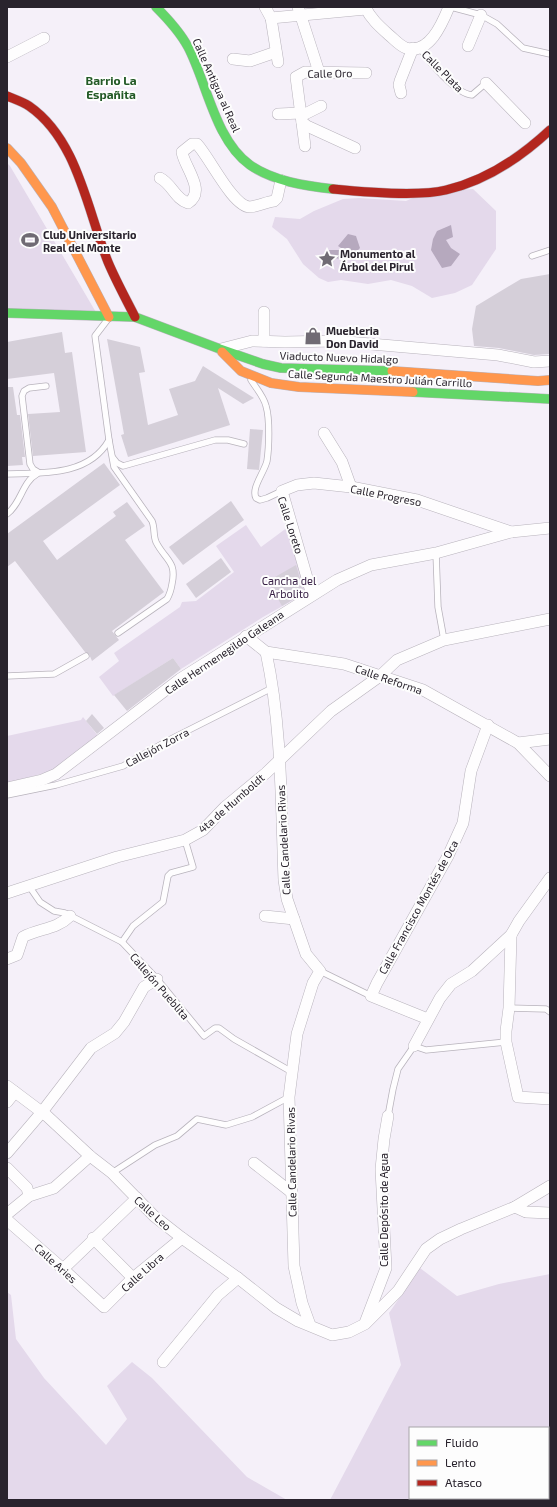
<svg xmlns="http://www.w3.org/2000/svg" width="557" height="1507" font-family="'Exo 2',sans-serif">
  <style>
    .green { fill: #e4d9eb; fill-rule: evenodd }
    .water { fill: #b6a9be }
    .building { fill: #d5cfd9 }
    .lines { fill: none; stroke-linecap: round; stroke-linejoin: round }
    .lane-casing { stroke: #b8b3bc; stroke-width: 7 }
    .street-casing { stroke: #b8b3bc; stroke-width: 12 }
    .fast-casing { stroke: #b8b3bc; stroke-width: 10 }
    .slow-casing { stroke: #b8b3bc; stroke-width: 10 }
    .jam-casing { stroke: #b8b3bc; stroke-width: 10 }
    .lane { stroke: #fefdfe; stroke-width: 5.5 }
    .street { stroke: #fefdfe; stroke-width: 11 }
    .fast { stroke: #63d668; stroke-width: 9 }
    .slow { stroke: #ff974d; stroke-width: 9 }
    .jam { stroke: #b3261e; stroke-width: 9 }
    .labels { text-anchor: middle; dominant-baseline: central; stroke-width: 4; stroke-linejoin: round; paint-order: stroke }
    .street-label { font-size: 11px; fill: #29232d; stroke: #fdfdfd }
    .poi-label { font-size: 11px; font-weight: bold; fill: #29232d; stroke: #fdfdfd; text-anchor: start }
    .park-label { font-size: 11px; fill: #392146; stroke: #fdfdfd }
    .neighbourhood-label { font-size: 12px; font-weight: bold; fill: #235a26; stroke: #fdfdfd }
  </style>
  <rect width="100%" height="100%" fill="#f5f0f9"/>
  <g class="green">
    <path d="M7,163l3,3 87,148 -90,2z"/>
    <path d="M473,189l23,22v38l-24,36 -17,8 -23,5 -20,-12 -21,-6 -23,4 -27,-4 -13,2 -9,-4 -16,-14 -16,-25 -15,-12 3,-10 25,2 14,-8 29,-12 16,-1 47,3 18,-8z"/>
    <path d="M246,525l15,22 27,-20 18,66 -43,24 -82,52 -8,-11 -60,38 -14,-19 20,-16 -5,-8 66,-46 2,-5 14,-1 38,-29 -18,-26z"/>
    <path d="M83,717l15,19 -46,35 -45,12v-47l74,-16z"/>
    <path d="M420,1268l37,28 42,-12 51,-10v226h-220l71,-135 -12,-52zM410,1428h138v70h-138z"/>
    <path d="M7,1292l4,3 5,44 28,39 62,67 21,-26 -20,-33 25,-24 20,16 95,99 40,23h-280z"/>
  </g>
  <g class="water">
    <path d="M451,225l2,12 -7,3 5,8 9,6 -9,12 -9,2 -11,-18 2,-11 4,-8z"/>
    <path d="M348,234l8,2 4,12c-9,10 -17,14 -29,8l-2,-6h15l-6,-4z"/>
  </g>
  <g class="building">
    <path d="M550,274v80l-16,1 -35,-7 -25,-2 -2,-17 4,-23 45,-27z"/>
    <path d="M62,332l3,21 7,-1 14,100 -53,4 -5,-42 32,-2 -6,-39 -47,6v-37z"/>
    <path d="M107,339l33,8 5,25 -6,1 9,52 30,-10 -9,-26 26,-8 8,-15 51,32 -11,6 -25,-16 12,37 -102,32 -7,-22 3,-1z"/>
    <path d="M7,387h6l4,28h3l5,42h-3l1,8 -16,1z"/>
    <path d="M250,429l13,1 -4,40 -12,-1z"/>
    <path d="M104,463l16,22 -77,56 14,19 59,-44 -3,-4 14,-10 18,24 -20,14 39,52 -52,39 7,9 -27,21 -3,-7 -4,-2 -70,-91 -8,6v-33z"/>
    <path d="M231,501l13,19 -61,45 -14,-18z"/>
    <path d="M221,558l10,14 -35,26 -10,-14z"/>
    <path d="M296,565l8,28 -22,13 -14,-25z"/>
    <path d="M173,658l8,11 -54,42 -13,-16z"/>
    <path d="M92,714l12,14 -7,6 -11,-13z"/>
  </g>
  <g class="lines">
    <g class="lane-casing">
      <g id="lane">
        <path d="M451,7l30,8 16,9 26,24 27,6"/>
        <path d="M420,48c8,13 36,46 52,47l14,-12"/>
        <path d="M532,256l18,-6"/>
        <path d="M251,380c5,8 13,17 15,26 4,13 3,42 1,55 -3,12 -16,27 -11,37l4,2 7,-2 15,-7"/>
        <path d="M109,440l5,27 38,54c3,7 1,14 4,21 9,18 21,19 16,42 -1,6 -2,10 -5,15l-49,34"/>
        <path d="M113,458l4,5 6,3 92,-26h13l16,4"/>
        <path d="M38,472l-5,-3 -3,-5 -8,-68 2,-5 5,-3 17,-2"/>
        <path d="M7,474c36,-1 82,2 102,-34l-14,-104 13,-17"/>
        <path d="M7,514c14,-10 15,-32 30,-40"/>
        <path d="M436,553l2,54 6,33"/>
        <path d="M7,676l47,-2 32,-18"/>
        <path d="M7,795l49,-10 67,-19 46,-26 105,-53"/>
        <path d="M29,886l11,16 14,9 11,2 57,29 35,37 47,57 11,-8h4l15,11 58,33"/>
        <path d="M122,942l11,-16 30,-24 5,-26 3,-3 22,-6 -8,-27"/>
        <path d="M320,971l51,25"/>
        <path d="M509,1008l37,1 4,3"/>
        <path d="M388,1116l5,-27 5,-20 16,-23 12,4 80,-8"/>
        <path d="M112,1173l43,-28 22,-9 20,-17 29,6 26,-8 37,-20"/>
      </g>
    </g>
    <g class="street-casing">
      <g id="street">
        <path d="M265,7l6,11 7,44"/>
        <path d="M298,7l21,65"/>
        <path d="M365,7c6,12 14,19 24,28 5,4 11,11 17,13 23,7 36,-24 43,-41"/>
        <path d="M271,18l95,-9"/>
        <path d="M468,46l13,-31"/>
        <path d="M7,57l37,-19"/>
        <path d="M233,59l17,2 26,-9"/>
        <path d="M486,83l39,40"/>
        <path d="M401,93l-2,-8 1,-4 13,-33"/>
        <path d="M278,114l23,-1"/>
        <path d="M301,116l20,-10"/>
        <path d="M302,122l5,4 48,22"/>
        <path d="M305,146l-9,-69 9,-5 61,1"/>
        <path d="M160,178c12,6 15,21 28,25 19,-12 -4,-36 -6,-51l10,-8h5c13,14 36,63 53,63 8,-1 17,-5 24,-6l3,-3 4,-18"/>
        <path d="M264,312v29"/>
        <path d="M221,349l31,-8 33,1 51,-1 162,14 36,7 16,-1"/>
        <path d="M324,433l18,29 9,25"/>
        <path d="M312,595l-30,-104 15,-6 17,-2 37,4 66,13 94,32"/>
        <path d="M246,636l20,16 78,12 79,26 95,53 32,33"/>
        <path d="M266,652c16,74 15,152 18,228l3,19 19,55 14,17 -7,12 -16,51 -8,63 5,169 8,37 8,22"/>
        <path d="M518,743l32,-4"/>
        <path d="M7,788l35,-8 14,-6 124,-95 157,-99 34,-15 65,-12 75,-21 39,-4"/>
        <path d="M7,893l110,-36 68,-17 18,-10 22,-23 41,-34 65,-62 49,-35 17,-16 47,-20 106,-21"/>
        <path d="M265,916l29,3"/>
        <path d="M511,935l-2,73 -3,23v11l12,55 32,2"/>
        <path d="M7,959l10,-4 6,-18c16,-9 33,-7 47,-21"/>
        <path d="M428,1019l-57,-23 6,-13 71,-127 15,-33 8,-52 17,-46"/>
        <path d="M414,1046l26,-48 11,-14 21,-13 39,-36 8,-14 31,-43"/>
        <path d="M7,1086l40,30 43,40 22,17 42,43 28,22 56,40 38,30 22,13 34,14 17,-3 16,-8 33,-33 28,-42 14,-10 21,-10 54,-22 11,5 24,1"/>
        <path d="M7,1102l8,-10"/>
        <path d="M7,1153l35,-41 49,-64 24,-15 9,-11 20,-35 13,-8"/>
        <path d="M254,1163l37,29"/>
        <path d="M7,1168l20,20 2,8"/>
        <path d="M515,1207l35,-21"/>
        <path d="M7,1214l22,-18 25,-8 36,-32"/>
        <path d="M7,1220l56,49 41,38 29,-29 49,-40"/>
        <path d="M93,1238l40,40"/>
        <path d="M63,1269l74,-71"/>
        <path d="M365,1323l21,-55 -5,-99 3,-30 4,-23"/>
        <path d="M163,1362l55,-67 20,-17"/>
      </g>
    </g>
    <g class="fast-casing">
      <g id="fast">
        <path d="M156,7c12,12 24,25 32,40 19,36 27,93 62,118 23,16 55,21 83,24"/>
        <path d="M7,313l128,4 85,32 43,15 18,4 111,3"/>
        <path d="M413,392l137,7"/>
      </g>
    </g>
    <g class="slow-casing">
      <g id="slow">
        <path d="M7,148l14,15 31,44 57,110"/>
        <path d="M222,352l19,19 30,12 28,4 114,5"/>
        <path d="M392,371l146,10 12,-1"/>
      </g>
    </g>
    <g class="jam-casing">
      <g id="jam">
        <path d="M7,96c7,3 16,6 22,10 49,34 58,104 79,156 8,19 18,37 27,55"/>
        <path d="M333,189c30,3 85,8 113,1 39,-9 75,-33 104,-60"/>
      </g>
    </g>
    <use href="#lane" class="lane"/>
    <use href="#street" class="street"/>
    <use href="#fast" class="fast"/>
    <use href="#slow" class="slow"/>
    <use href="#jam" class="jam"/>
  </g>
  <defs>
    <g id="stadium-bare" transform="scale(1.38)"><path d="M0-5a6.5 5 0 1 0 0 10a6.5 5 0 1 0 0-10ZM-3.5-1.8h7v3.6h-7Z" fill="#706b74" stroke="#fdfdfd" stroke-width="2.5" paint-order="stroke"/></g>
    <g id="sight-bare" transform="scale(1.38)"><path d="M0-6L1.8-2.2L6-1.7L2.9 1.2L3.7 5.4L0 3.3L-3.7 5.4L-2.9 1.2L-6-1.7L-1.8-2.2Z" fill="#706b74" stroke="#fdfdfd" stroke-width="2.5" paint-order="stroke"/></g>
    <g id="shop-bare" transform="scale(1.38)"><path d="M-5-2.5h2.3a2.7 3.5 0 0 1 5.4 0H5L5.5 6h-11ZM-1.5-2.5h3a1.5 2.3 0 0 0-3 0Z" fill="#706b74" stroke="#fdfdfd" stroke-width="2.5" paint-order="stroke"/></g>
  </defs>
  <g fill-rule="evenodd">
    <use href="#stadium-bare" x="30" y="240"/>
    <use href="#sight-bare" x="327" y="259"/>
    <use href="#shop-bare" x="313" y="336"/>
  </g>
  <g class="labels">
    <g class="street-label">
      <text transform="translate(443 71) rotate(45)">Calle Plata</text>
      <text transform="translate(330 73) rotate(-1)">Calle Oro</text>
      <text transform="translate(217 85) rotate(66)">Calle Antigua al Real</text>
      <text transform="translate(339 357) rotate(2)">Viaducto Nuevo Hidalgo</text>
      <text transform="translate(380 378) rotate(3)">Calle Segunda Maestro Julián Carrillo</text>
      <text transform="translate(386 495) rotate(11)">Calle Progreso</text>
      <text transform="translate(291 525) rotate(72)">Calle Loreto</text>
      <text transform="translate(224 652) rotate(-34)">Calle Hermenegildo Galeana</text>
      <text transform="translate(389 679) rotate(19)">Calle Reforma</text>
      <text transform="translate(157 747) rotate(-28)">Callejón Zorra</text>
      <text transform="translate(231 803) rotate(-41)">4ta de Humboldt</text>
      <text transform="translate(283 840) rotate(-93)">Calle Candelario Rivas</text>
      <text transform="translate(418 907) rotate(-61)">Calle Francisco Montés de Oca</text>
      <text transform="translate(160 986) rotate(49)">Callejón Pueblita</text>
      <text transform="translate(291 1162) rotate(-91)">Calle Candelario Rivas</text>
      <text transform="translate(383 1210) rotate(-90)">Calle Depósito de Agua</text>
      <text transform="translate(153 1213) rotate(42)">Calle Leo</text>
      <text transform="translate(56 1263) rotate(42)">Calle Aries</text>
      <text transform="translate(142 1272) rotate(-42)">Calle Libra</text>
    </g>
    <g class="poi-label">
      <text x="43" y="234">Club Universitario<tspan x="43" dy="13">Real del Monte</tspan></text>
      <text x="340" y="253">Monumento al<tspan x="340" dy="13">Árbol del Pirul</tspan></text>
      <text x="326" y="330">Muebleria<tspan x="326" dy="13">Don David</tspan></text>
    </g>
    <g class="park-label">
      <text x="289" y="580">Cancha del<tspan x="289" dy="13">Arbolito</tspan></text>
    </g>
    <g class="neighbourhood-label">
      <text x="111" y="80">Barrio La<tspan x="111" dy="14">Españita</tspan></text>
    </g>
  </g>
  <rect width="557" height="1507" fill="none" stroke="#29232d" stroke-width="16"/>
  <rect x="409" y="1427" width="140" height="72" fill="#fdfdfd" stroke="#a8a6aa"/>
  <rect x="417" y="1440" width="20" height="6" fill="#63d668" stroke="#a8a6aa"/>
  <text x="445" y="1447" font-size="12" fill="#29232d">Fluido</text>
  <rect x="417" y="1460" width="20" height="6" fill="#ff974d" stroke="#a8a6aa"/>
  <text x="445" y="1467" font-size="12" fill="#29232d">Lento</text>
  <rect x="417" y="1480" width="20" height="6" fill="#b3261e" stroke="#a8a6aa"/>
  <text x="445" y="1487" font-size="12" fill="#29232d">Atasco</text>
</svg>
